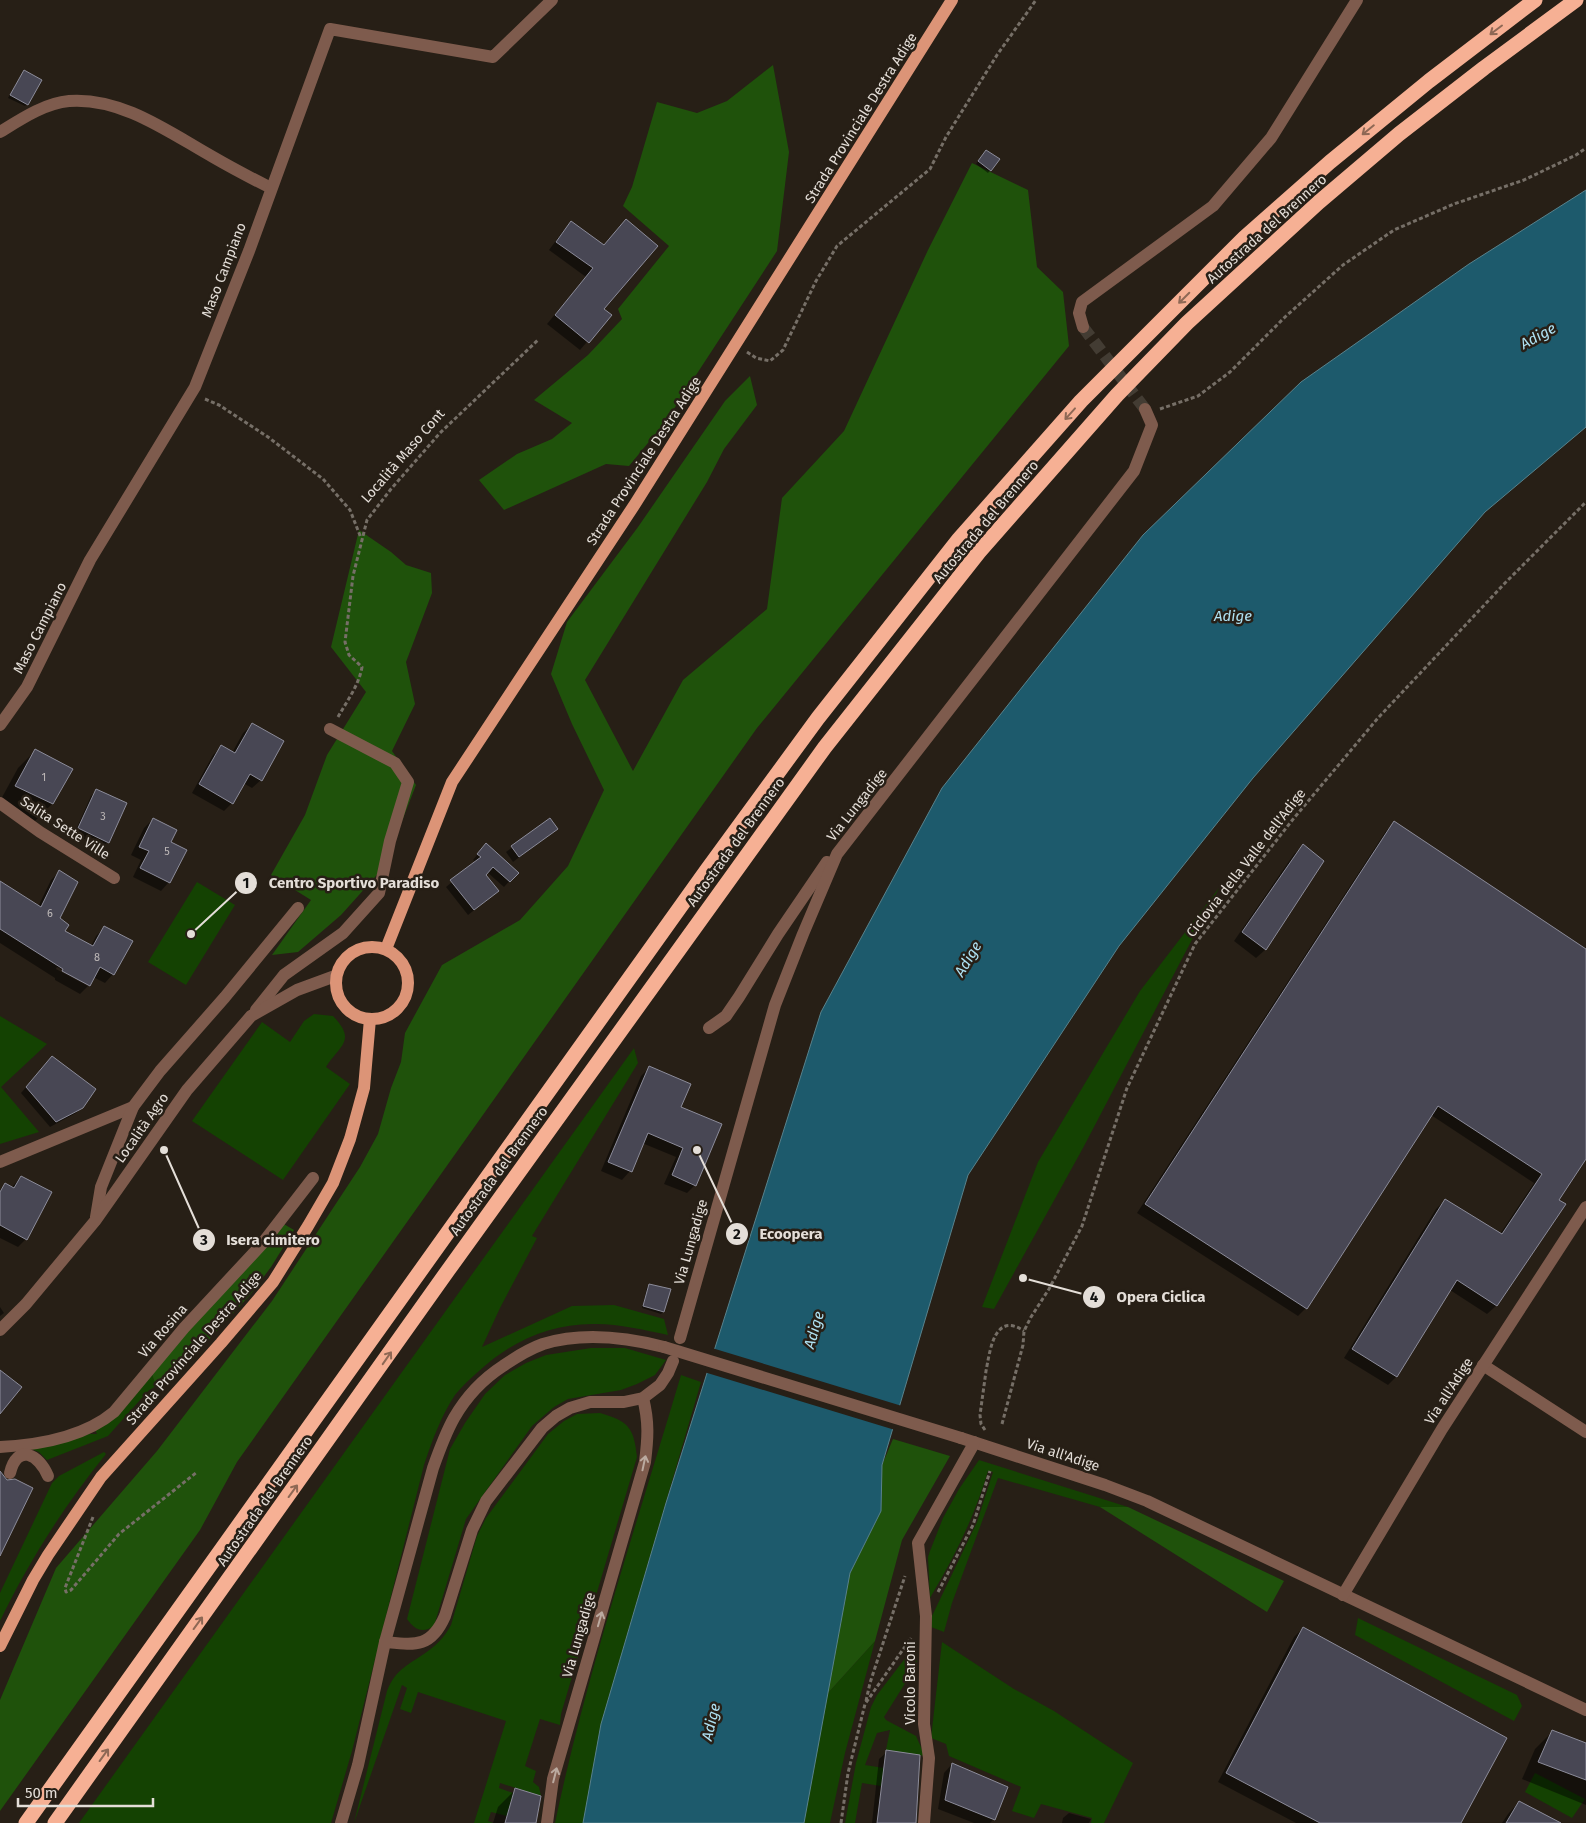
<svg xmlns="http://www.w3.org/2000/svg" width="1586" height="1823" font-family="'Fira Sans',sans-serif">
  <style>
    .green { fill: #144202 }
    .forest { fill: #1f520b }
    .water { fill: #1d5a6c; stroke: #59828c }
    .pier { fill: #271f16 }
    .shadow { fill: #0007; fill-rule: evenodd }
    .building { fill: #484754; stroke: #8c8c9a }
    .lines { fill: none; stroke-linecap: round; stroke-linejoin: round }
    .minor-tunnel { stroke: #433c33; stroke-width: 12; stroke-dasharray: 12 6; stroke-linecap: butt }
    .path { stroke: #766f67; stroke-width: 3; stroke-dasharray: 4 2.5; stroke-linecap: butt }
    .minor { stroke: #7e5b4d; stroke-width: 12 }
    .major { stroke: #dc9477; stroke-width: 12 }
    .highway { stroke: #f6b094; stroke-width: 15 }
    .minor-bridge { stroke: #7e5b4d; stroke-width: 12 }
    .oneway { stroke: #8e6855 }
    .oneway2 { stroke: #bbaaa0 }
    .labels { text-anchor: middle; dominant-baseline: central; stroke-width: 5; stroke-linejoin: round; paint-order: stroke }
    .number-label { font-size: 11px; fill: #bdb8b7 }
    .street-label { font-size: 14px; fill: #e4ded8; stroke: #271f16 }
    .water-label { font-size: 15px; font-style: italic; fill: #afe2f3; stroke: #271f16 }
    .leader { fill: none; stroke: #e4ded8; stroke-width: 2 }
    .callout-dot { fill: #e4ded8; stroke: #271f16; stroke-width: 2 }
    .mark-label { font-size: 15px; text-anchor: middle; font-weight: bold; fill: #111 }
    .callout-label { font-size: 15px; text-anchor: middle; font-weight: bold; fill: #e4ded8; stroke: #271f16; stroke-width: 5; stroke-linejoin: round; paint-order: stroke }
  </style>
  <rect width="100%" height="100%" fill="#271f16"/>
  <g class="green">
    <path d="M197,882l38,23 -49,80 -38,-23z"/>
    <path d="M1219,888l-136,260 -89,161 -12,-2 56,-145 102,-171z"/>
    <path d="M314,1014l19,2c24,25 7,29 -7,51l24,17 -67,96 -91,-59 70,-99 28,20 14,-21z"/>
    <path d="M0,1016l47,28 -46,43 38,45 -39,12z"/>
    <path d="M634,1048l4,15 -106,173 5,2 -37,70 -18,39 90,-41 42,-1 50,14 4,16c-24,-5 -48,-11 -72,-11 -45,-1 -84,17 -117,47 -8,7 -17,15 -24,24 -14,21 -23,46 -31,70l-72,286 -21,72h-252z"/>
    <path d="M591,1348h34l41,12 -11,15 -18,9 -16,6 -53,9 -14,8 -22,19 -66,93 -32,107c-12,8 -20,3 -27,-7l43,-170 15,-26 20,-29 20,-19 21,-12 20,-8z"/>
    <path d="M151,1371l5,15 -8,5 -40,45 -61,24 -8,-8 -8,-3 58,-15h8l-2,-4z"/>
    <path d="M681,1375l20,7 -100,342 -18,99h-28c32,-152 82,-299 126,-448z"/>
    <path d="M600,1413c28,8 34,14 37,44l-76,257 -1,11 -20,-6 -15,47 11,5 -3,11 6,5 2,9 -41,-13 -1,5 14,5 -6,23 -16,-4 -3,9 5,2h-19l32,-102 -88,-29 -7,21 -11,-4 7,-21 -5,-3 -48,138 33,-132c9,-23 22,-26 41,-40 10,-7 17,-15 23,-26l26,-89 9,-18 62,-84 16,-13 13,-7z"/>
    <path d="M104,1452l2,2c-42,52 -77,107 -106,167v-28l52,-110 7,-7z"/>
    <path d="M979,1460l149,47h-28l-102,-29 -46,125 -8,29 -13,-5 1,-11 45,-94 16,-50 -5,-1c-14,47 -33,85 -58,127l-2,-41 2,-6 13,-33 16,-29z"/>
    <path d="M1358,1618l159,77 5,11 -8,15 -159,-86z"/>
    <path d="M875,1641l-30,112 -15,70h-26l23,-129z"/>
    <path d="M942,1642l72,47 40,22 79,52 -29,60h-13l1,-5 -51,-14 -7,14 -22,-7 9,-24 -72,-31 -3,-12 -15,-6z"/>
    <path d="M913,1648l3,1 1,14 -3,6 -30,48 2,3 30,16 9,20 -39,-6 4,-20 -13,3 -12,32 19,3 -3,18 -19,-3 -7,40h-10l11,-60 15,-56 6,-12z"/>
    <path d="M1535,1773l50,26 -13,19 -47,-26z"/>
  </g>
  <g class="forest">
    <path d="M773,65l16,87 -12,99 -111,170 -37,45 -23,-2 -102,46 -25,-30 38,-26 35,-15 20,-16 -38,-23 54,-45 34,-36 -4,-10 51,-63 -46,-40 9,-19 25,-85 40,11 30,-12z"/>
    <path d="M972,163l56,27 9,77 26,25 6,54 -312,382 -520,734 -37,68 -200,281v-111l56,-132 101,-117 115,-150 67,-102 21,-32 18,-33 13,-46 10,-26 4,-29 37,-68 78,-45 48,-54 36,-76 -32,-66 -21,-50 16,-52 71,-95 87,-126 25,-25 7,29 -33,44 -17,33 -122,198 48,91 50,-91 84,-71 15,-111 62,-67 84,-181z"/>
    <path d="M359,530l32,22 15,13 25,8 1,20 -26,69 9,42 -23,47 24,34 -32,82 -43,48 -43,37 -26,3 39,-55 -40,-25 34,-60 22,-60 39,-63 -35,-45z"/>
    <path d="M282,1223l12,7 -23,37 -21,28 -84,91h-10l-5,-15z"/>
    <path d="M893,1439l57,17 -48,84 -27,101 -48,53 23,-121 31,-62 1,-46z"/>
    <path d="M1100,1507h28l156,74 -17,31z"/>
  </g>
  <path class="water" d="M1586,190v237l-101,85 -232,266 -134,168 -151,229 -86,290 -1,46 -31,62 -46,250h-221l18,-99 65,-221 155,-491 121,-224 201,-253 158,-153 168,-118z"/>
  <path class="pier" d="M712,1348l190,58 -7,24 -191,-58z"/>
  <g class="shadow">
    <path d="M24,71l3,33 -2,2 -17,-8z"/>
    <path d="M984,154l14,6 -10,13 -12,-9z"/>
    <path d="M571,223l33,23 -2,63 8,6 -30,35 -33,-26 39,-47 -37,-27 14,-19z"/>
    <path d="M252,725l9,55 -9,8 -9,-5 -11,20 -8,8 -32,-18 21,-38 8,-8 11,6 11,-20z"/>
    <path d="M35,751l36,19 -19,34 -17,17 -35,-20 18,-33z"/>
    <path d="M97,791l11,51 -6,5 -28,-13 17,-38z"/>
    <path d="M153,819l16,23v40l-8,9 -28,-14 8,-17 -10,-5 13,-27z"/>
    <path d="M549,820l1,14 -37,28 -7,-10z"/>
    <path d="M1395,823l191,127v207l-28,43 6,4 -68,102 -9,8 -37,-24 -54,87 -8,8 -44,-27 92,-149 9,-9 55,34 34,-51 -103,-68 -125,193 -8,8 -161,-103 249,-382z"/>
    <path d="M1303,846l19,16 -57,88 -9,8 -22,-17 60,-87z"/>
    <path d="M481,850l36,23 -13,14 -17,-15 -3,3 8,21 -24,19 -22,-28 30,-25 -3,-2z"/>
    <path d="M59,872v47l4,13 28,14 5,-10 9,-9 8,47 -8,9 -12,-6 -4,8 -9,9 -25,-14v-2l-55,-35v-60l38,24 13,-27zM57,967l31,16v3l-32,-17z"/>
    <path d="M47,1063l35,44 -6,6 -26,14 -29,-34z"/>
    <path d="M649,1068l30,40 16,77 -8,8 -23,-9 12,-27 -34,-14 -12,28 -8,9 -21,-9 40,-95z"/>
    <path d="M21,1177l5,62 -8,8 -18,-9v-48l5,-5 6,3z"/>
    <path d="M650,1285l13,27 -2,2 -19,-6 5,-21z"/>
    <path d="M0,1307l4,6 -4,3z"/>
    <path d="M1303,1628l156,195h-163l-78,-41 76,-145z"/>
    <path d="M1553,1731l33,13v61l-64,-26 13,-30z"/>
    <path d="M887,1752l27,71h-42l7,-64z"/>
    <path d="M952,1764l42,55 -4,4h-16l-36,-14 6,-36z"/>
    <path d="M515,1790l20,33h-42l5,-16z"/>
    <path d="M1519,1802l39,21h-56l6,-9z"/>
    <path d="M1069,1813l22,6 -2,4h-27l1,-5z"/>
  </g>
  <g class="building">
    <path d="M24,70l18,10 -14,25 -18,-10z"/>
    <path d="M986,150l14,9 -9,12 -13,-10z"/>
    <path d="M626,219l32,27 -54,63 8,6 -23,28 -34,-28 38,-47 -37,-26 15,-21 33,24z"/>
    <path d="M252,723l32,18 -22,40 -12,-7 -17,30 -34,-20 22,-39 14,8z"/>
    <path d="M35,749l38,20 -20,35 -38,-18z"/>
    <path d="M96,789l31,14 -18,40 -31,-15z"/>
    <path d="M153,818l24,12 -6,12 16,8 -17,33 -30,-15 9,-17 -10,-4z"/>
    <path d="M550,818l8,11 -39,28 -8,-11z"/>
    <path d="M1394,821l192,128v210l-27,41 7,4 -69,102 -40,-26 -60,97 -45,-28 93,-150 57,35 40,-60 -104,-68 -131,203 -162,-105z"/>
    <path d="M486,843l33,30 -9,9 -17,-15 -7,8 13,16 -25,19 -24,-30 31,-23 -4,-3z"/>
    <path d="M1303,844l21,17 -58,89 -24,-18z"/>
    <path d="M59,870l19,12 -18,36 9,7 -4,6 28,15 11,-20 29,15 -19,34 -14,-8 -10,19 -28,-15 1,-2 -63,-40v-48l41,26z"/>
    <path d="M52,1056l44,33 -13,19 -27,14 -30,-35z"/>
    <path d="M649,1066l42,18 -10,23 41,17 -26,62 -24,-11 11,-27 -35,-15 -16,39 -24,-10z"/>
    <path d="M21,1176l31,16 -25,48 -27,-15v-33l5,-9 9,5z"/>
    <path d="M649,1284l22,5 -7,23 -21,-6z"/>
    <path d="M0,1370l22,17 -22,27z"/>
    <path d="M0,1471l7,9 8,-1 18,9 -33,68z"/>
    <path d="M1303,1627l204,111 -46,85h-141l-94,-50z"/>
    <path d="M1552,1730l34,13v37l-48,-18z"/>
    <path d="M886,1750l34,5 -4,68h-39z"/>
    <path d="M952,1763l56,24 -13,33 -50,-20z"/>
    <path d="M515,1788l26,8 -5,27h-31z"/>
    <path d="M1519,1801l42,22h-55z"/>
  </g>
  <g class="lines">
    <path class="minor-tunnel" d="M1083,327l62,82"/>
    <g class="path">
      <path d="M747,352l9,6 14,3 13,-11 33,-69 21,-35 93,-77 16,-32 51,-82 39,-55"/>
      <path d="M205,399l14,6 49,32 55,42 27,31 11,28"/>
      <path d="M1160,409l38,-13 32,-24 55,-55 58,-52 51,-35 60,-26 70,-24 52,-25 10,-7"/>
      <path d="M338,717c9,-16 21,-32 24,-50l-13,-12 -4,-13 8,-66 14,-56 24,-31 49,-56 99,-94"/>
      <path d="M1002,1424l21,-79 1,-14 7,-14 18,-28 33,-63 45,-138 68,-144 99,-126 84,-100 127,-135 81,-81"/>
      <path d="M985,1430l-4,-6 -1,-9c2,-15 4,-29 6,-44 4,-20 8,-60 38,-40"/>
      <path d="M93,1517l-28,71 1,4 5,-2 48,-56 78,-62"/>
      <path d="M938,1592l35,-67 17,-54"/>
      <path d="M866,1701l4,-18 35,-107"/>
      <path d="M841,1823l7,-50 17,-69 46,-66"/>
    </g>
    <g class="minor">
      <path d="M0,132c21,-13 45,-29 69,-31 53,-4 101,32 144,56 19,11 38,21 58,31"/>
      <path d="M1083,327l-4,-14 3,-11 131,-96 58,-68 86,-138"/>
      <path d="M0,725l27,-38 63,-127 105,-173 54,-136 81,-222 163,28 59,-57"/>
      <path d="M0,803l40,29 74,46"/>
      <path d="M256,1010l28,-35 59,-42 36,-40 11,-52 18,-59 -13,-19 -65,-34"/>
      <path d="M709,1028l17,-12 13,-19 39,-63 49,-72"/>
      <path d="M0,1162l133,-55"/>
      <path d="M96,1217l5,-30 32,-80 27,-36 65,-74 73,-89"/>
      <path d="M0,1330l26,-26 69,-83 92,-131 64,-74 46,-26 38,-14"/>
      <path d="M680,1338l95,-333 28,-71 34,-80 297,-383 18,-46 -7,-16"/>
      <path d="M1483,1365l103,67"/>
      <path d="M961,1438l144,47 42,16 439,209"/>
      <path d="M0,1447c38,-2 84,-10 114,-35l70,-84 78,-84 51,-66"/>
      <path d="M10,1473c7,-30 29,-19 38,3"/>
      <path d="M1343,1595l99,-166 144,-222"/>
      <path d="M385,1642c30,3 46,6 60,-26l27,-86 14,-29 56,-73 14,-12 14,-8 20,-6h34l19,-4 17,-13 8,-12 5,-12"/>
      <path d="M341,1823l17,-58 27,-123 48,-174c6,-17 12,-34 21,-50 12,-21 29,-39 49,-52 13,-9 26,-17 40,-22 39,-12 82,-7 121,3"/>
      <path d="M547,1823l6,-44 92,-317c3,-24 4,-40 -2,-64"/>
      <path d="M924,1823l5,-65 -5,-34 2,-108 -8,-73 54,-96 2,-5"/>
    </g>
    <g class="major">
      <circle cx="372" cy="983" r="36"/>
      <path d="M386,949l66,-167 183,-278 317,-504"/>
      <path d="M0,1646l33,-66 15,-25 53,-78 120,-134 52,-61 35,-56 25,-43 17,-44 14,-51 6,-69"/>
    </g>
    <g class="highway">
      <path d="M26,1823l680,-952 112,-153 141,-179 122,-138 164,-164 85,-75 99,-81 106,-81"/>
      <path d="M55,1823l394,-554 376,-522 154,-195 138,-157 70,-72 132,-121 80,-68 85,-66 92,-68"/>
    </g>
    <path class="minor-bridge" d="M664,1347l297,91"/>
  </g>
  <defs><path id="oneway-shaft" d="M-6 0H5M1.5-3L5.5 0L1.5 3" fill="none" stroke-width="1.6" stroke-linecap="round" stroke-linejoin="round" transform="scale(1.25)"/></defs>
  <g class="oneway">
    <use href="#oneway-shaft" transform="translate(1496 30) rotate(143)"/>
    <use href="#oneway-shaft" transform="translate(1368 130) rotate(141)"/>
    <use href="#oneway-shaft" transform="translate(1184 298) rotate(135)"/>
    <use href="#oneway-shaft" transform="translate(1070 414) rotate(132)"/>
    <use href="#oneway-shaft" transform="translate(387 1358) rotate(-55)"/>
    <use href="#oneway-shaft" transform="translate(293 1491) rotate(-54)"/>
    <use href="#oneway-shaft" transform="translate(198 1623) rotate(-54)"/>
    <use href="#oneway-shaft" transform="translate(104 1755) rotate(-54)"/>
  </g>
  <g class="oneway2">
    <use href="#oneway-shaft" transform="translate(644 1463) rotate(-78)"/>
    <use href="#oneway-shaft" transform="translate(600 1619) rotate(-74)"/>
    <use href="#oneway-shaft" transform="translate(555 1775) rotate(-76)"/>
  </g>
  <g class="labels">
    <g class="number-label">
      <text x="44" y="777">1</text>
      <text x="103" y="816">3</text>
      <text x="167" y="851">5</text>
      <text x="50" y="913">6</text>
      <text x="97" y="957">8</text>
    </g>
    <g class="street-label">
      <text transform="translate(861 118) rotate(-58)">Strada Provinciale Destra Adige</text>
      <text transform="translate(1267 229) rotate(-42)">Autostrada del Brennero</text>
      <text transform="translate(224 270) rotate(-69)">Maso Campiano</text>
      <text transform="translate(403 456) rotate(-49)">Località Maso Cont</text>
      <text transform="translate(644 461) rotate(-57)">Strada Provinciale Destra Adige</text>
      <text transform="translate(986 522) rotate(-50)">Autostrada del Brennero</text>
      <text transform="translate(40 628) rotate(-63)">Maso Campiano</text>
      <text transform="translate(857 805) rotate(-52)">Via Lungadige</text>
      <text transform="translate(65 828) rotate(33)">Salita Sette Ville</text>
      <text transform="translate(736 842) rotate(-54)">Autostrada del Brennero</text>
      <text transform="translate(1246 863) rotate(-52)">Ciclovia della Valle dell'Adige</text>
      <text transform="translate(142 1128) rotate(-55)">Località Agro</text>
      <text transform="translate(499 1171) rotate(-54)">Autostrada del Brennero</text>
      <text transform="translate(691 1242) rotate(-74)">Via Lungadige</text>
      <text transform="translate(163 1331) rotate(-49)">Via Rosina</text>
      <text transform="translate(194 1348) rotate(-49)">Strada Provinciale Destra Adige</text>
      <text transform="translate(1449 1391) rotate(-57)">Via all'Adige</text>
      <text transform="translate(1063 1455) rotate(18)">Via all'Adige</text>
      <text transform="translate(265 1501) rotate(-55)">Autostrada del Brennero</text>
      <text transform="translate(579 1635) rotate(-74)">Via Lungadige</text>
      <text transform="translate(910 1683) rotate(-90)">Vicolo Baroni</text>
    </g>
    <g class="water-label">
      <text transform="translate(1538 336) rotate(-29)">Adige</text>
      <text x="1233" y="616">Adige</text>
      <text transform="translate(968 959) rotate(-59)">Adige</text>
      <text transform="translate(814 1330) rotate(-74)">Adige</text>
      <text transform="translate(711 1722) rotate(-77)">Adige</text>
    </g>
  </g>
  <path class="leader" d="M191 934L246 883M697 1150L737 1234M164 1150L204 1240M1023 1278L1094 1297"/>
  <g class="callout-dot">
    <circle cx="191" cy="934" r="5"/>
    <circle cx="697" cy="1150" r="5"/>
    <circle cx="164" cy="1150" r="5"/>
    <circle cx="1023" cy="1278" r="5"/>
    <circle cx="246" cy="883" r="12"/>
    <circle cx="737" cy="1234" r="12"/>
    <circle cx="204" cy="1240" r="12"/>
    <circle cx="1094" cy="1297" r="12"/>
  </g>
  <g class="mark-label">
    <text x="246" y="888">1</text>
    <text x="737" y="1239">2</text>
    <text x="204" y="1245">3</text>
    <text x="1094" y="1302">4</text>
  </g>
  <g class="callout-label">
    <text x="354" y="888">Centro Sportivo Paradiso</text>
    <text x="791" y="1239">Ecoopera</text>
    <text x="273" y="1245">Isera cimitero</text>
    <text x="1161" y="1302">Opera Ciclica</text>
  </g>
  <path d="M18 1798v8h135v-8" fill="none" stroke="#e4ded8" stroke-width="2.5"/>
  <text x="25" y="1798" font-size="15" fill="#e4ded8" stroke="#271f16" stroke-width="4" paint-order="stroke">50 m</text>
</svg>
